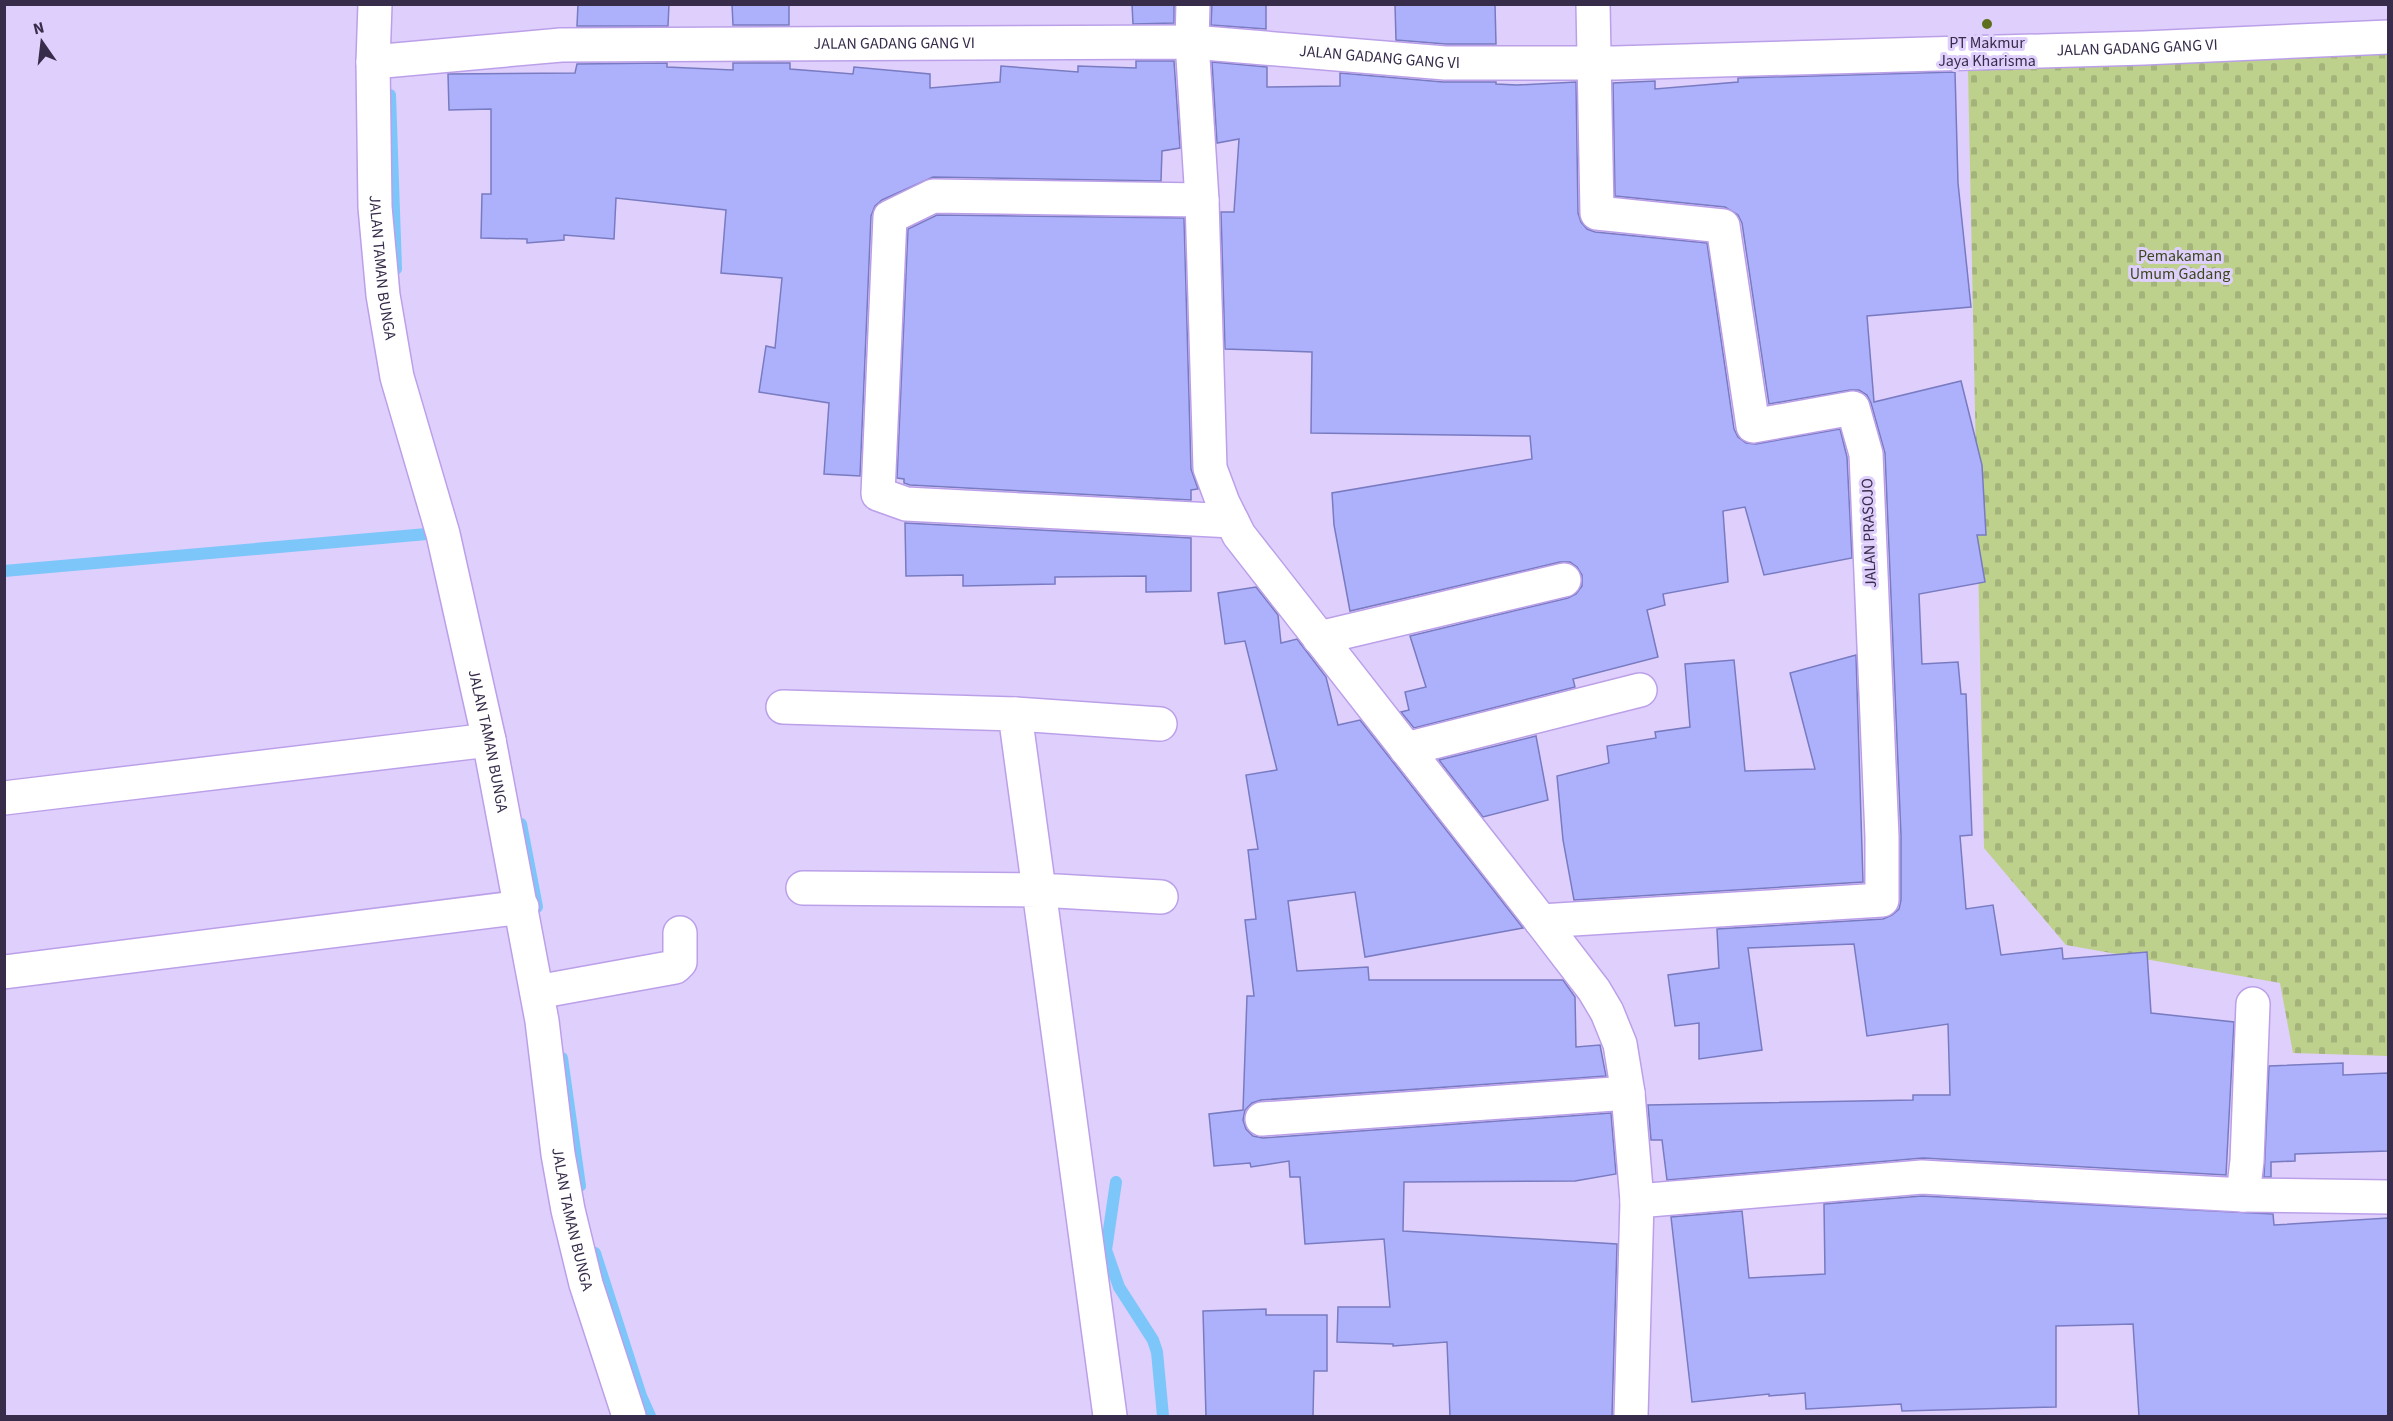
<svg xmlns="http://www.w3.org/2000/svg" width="2393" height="1421" font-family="'Source Sans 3',sans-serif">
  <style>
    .cemetery { fill: url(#cemetery-stones) }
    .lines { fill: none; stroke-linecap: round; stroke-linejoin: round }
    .stream { stroke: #7cc6fa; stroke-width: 12 }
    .building { fill: #adb1fb; stroke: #787bc1; stroke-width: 1.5 }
    .minor-casing { stroke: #bba0e9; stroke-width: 36 }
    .minor { stroke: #fff; stroke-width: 33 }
    .poi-dot { fill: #5d6f1c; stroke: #dfcffc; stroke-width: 2 }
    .labels { text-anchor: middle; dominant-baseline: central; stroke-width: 6; stroke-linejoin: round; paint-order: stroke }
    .street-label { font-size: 16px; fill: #372c4a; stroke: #dfcffc }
    .poi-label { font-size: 16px; fill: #372c4a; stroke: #dfcffc }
    .park-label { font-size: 16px; fill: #3c471d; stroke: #dfcffc }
  </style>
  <defs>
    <pattern id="cemetery-stones" width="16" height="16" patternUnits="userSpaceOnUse" patternTransform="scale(1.5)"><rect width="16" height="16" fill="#bdd08c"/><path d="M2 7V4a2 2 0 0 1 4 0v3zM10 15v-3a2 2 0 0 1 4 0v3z" fill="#a3b37a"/></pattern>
  </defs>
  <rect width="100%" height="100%" fill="#dfcffc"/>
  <path class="cemetery" d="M2388,41v1015l-95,-3 -13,-70 -214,-38 -82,-97 -16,-779z"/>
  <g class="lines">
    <g class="stream">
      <path d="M390,95l6,174"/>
      <path d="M4,571l423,-37"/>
      <path d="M521,824l16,83"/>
      <path d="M562,1058l18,128"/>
      <path d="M1116,1182l-10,68 13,37 34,53 4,12 6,64"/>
      <path d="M595,1253l46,143 9,20"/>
    </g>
  </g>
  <g class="building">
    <path d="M578,4h91l-1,22h-91z"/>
    <path d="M732,4h57v21h-56z"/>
    <path d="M1132,4h42v19l-41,1z"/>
    <path d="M1212,4h54v25l-55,-4z"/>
    <path d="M1395,4h100l1,40h-50l-50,-4z"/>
    <path d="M1136,61h38l6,87 -18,3 -1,30 -228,-4 -51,23 -7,6 -4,10 -11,260 -36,-2 5,-71 -70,-11 7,-46 9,2 7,-70 -61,-5 5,-63 -110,-12 -2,41 -50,-4v5l-37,3v-4l-46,-1 1,-44h9v-85l-42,1 -1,-36 127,-1 2,-9 90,-1v4l66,3v-7h57v6l63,5 1,-7 76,7v14l70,-6 1,-16 77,6v-6l58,2z"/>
    <path d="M1212,62l55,5v20l73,-1v-13l103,9h53v2l21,1 59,-3 2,131 3,9 6,7 8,3 112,11 27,186 4,8 8,6 10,1 84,-15 7,28 5,101 -88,17 -19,-68 -22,4 5,71 -65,12 2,11 -18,5 11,47 -85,22 2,8 -161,41 -13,-16 8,-2 -4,-18 21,-5 -16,-51 158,-38 8,-4 6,-8v-11l-5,-8 -7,-5h-10l-210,49 -16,-86 -2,-32 200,-34 -2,-23 -219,-3 1,-81 -87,-3 -4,-137h13l5,-73 -22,4z"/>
    <path d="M1955,72l3,111 13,124 -104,9 7,86 87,-21 21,84 4,70h-9l8,47 -66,12 3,70 36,-2 3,32h5l6,141 -12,1 6,73 27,-4 8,50 61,-7 1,11 84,-7 4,61 83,9 -8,153 -303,-17 -256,22 -5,-40h-11l-3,-35 265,-5v-5h37l-2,-71 -81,12 -13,-92 -106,4 14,102 -63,9v-36l-24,3 -7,-51 51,-7 -2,-39 166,-10 9,-4 7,-6 2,-9v-64l-16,-383 -14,-50 -4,-8 -8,-5h-9l-81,14 -27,-181 -4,-8 -13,-8 -110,-11 -2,-113 42,-2v8l83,-7v-4z"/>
    <path d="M937,215l247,3 7,251 7,20 -7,1v10l-281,-15 -6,-2v-4l-7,-1 11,-249z"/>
    <path d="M905,523l286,15v53l-45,1v-16l-91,1v7l-92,2v-11l-57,1z"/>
    <path d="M1256,587l22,28 3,28 16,-4 29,38 12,48 22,-5 163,208 -158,29 -10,-65 -67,9 9,70 71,-4 1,13h194l12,17 1,50 24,-2 6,31 -345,24 -9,3 -7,7 -2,10 3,9 7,7 10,2 348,-25 5,61 -41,7 -171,1 -1,49 214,13 -5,172h-162l-3,-74 -54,4v-2l-56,-2 1,-35h52l-6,-68 -79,5 -5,-67h-10l-1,-16 -38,6 -1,-4 -36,3 -5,-52 34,-4 4,-114h7l-9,-76 11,-1 -8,-69 10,-1 -12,-74 31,-5 -32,-129 -20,3 -7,-51z"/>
    <path d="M1856,655l7,227 -289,18 -11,-60 -6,-64 52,-13 -2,-17 49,-8 -1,-6 35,-5 -5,-63 49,-4 11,111 70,-2 -25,-96z"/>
    <path d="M1536,736l12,64 -65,17 -44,-57z"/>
    <path d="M2343,1063v12l45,-2v78l-93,3v7l-24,1v15h-7l5,-111z"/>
    <path d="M1922,1196l351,18 1,11 114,-7v198h-249l-6,-92 -77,2v81l-154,4 -1,-7 -95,5 -1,-16 -36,3v-2l-77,8 -21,-185 71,-6 7,67 76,-4 -1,-70z"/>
    <path d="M1266,1309v6h61v56h-13l-1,45h-107l-3,-105z"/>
  </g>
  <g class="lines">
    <g class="minor-casing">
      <g id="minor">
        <path id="s1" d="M375,4l-2,58 2,145 8,88 14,82 46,157 46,206 53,281 16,133 10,56 18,74 43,132"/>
        <path d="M1193,4l-1,38 10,158 8,268 13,35 16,32 302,386 53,69 13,22 13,32 8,49 9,108 -6,215"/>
        <path id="s2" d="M373,62l188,-17 631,-3 253,21h170l529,-15 244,-11"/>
        <path d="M1202,200l-269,-4 -43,21 -12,277 28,10 326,17"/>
        <path d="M1319,638l245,-58"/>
        <path d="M783,707l232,7 24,176 122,7"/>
        <path d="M1015,714l145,10"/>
        <path d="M1406,749l234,-59"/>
        <path d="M4,798l485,-58"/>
        <path d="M803,888l236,2 71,526"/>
        <path d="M1541,921l341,-21v-63l-16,-383 -13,-46 -100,18 -30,-200 -126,-13 -4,-209"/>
        <path d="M4,972l518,-65"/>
        <path d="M537,992l138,-25 5,-5v-29"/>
        <path d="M1262,1119l366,-26"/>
        <path d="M2243,1195l4,-34 6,-157"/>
        <path d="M1637,1201l285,-24 321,18 145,2"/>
      </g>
    </g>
    <use href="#minor" class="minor"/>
  </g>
  <circle class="poi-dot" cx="1987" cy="24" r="6"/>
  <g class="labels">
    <g class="street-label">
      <text stroke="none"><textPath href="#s2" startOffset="522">JALAN GADANG GANG VI</textPath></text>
      <text stroke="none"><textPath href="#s2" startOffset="1766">JALAN GADANG GANG VI</textPath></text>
      <text stroke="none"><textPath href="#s2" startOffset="1008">JALAN GADANG GANG VI</textPath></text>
      <text stroke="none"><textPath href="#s1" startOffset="264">JALAN TAMAN BUNGA</textPath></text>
      <text transform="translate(1869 533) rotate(-92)">JALAN PRASOJO</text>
      <text stroke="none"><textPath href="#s1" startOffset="750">JALAN TAMAN BUNGA</textPath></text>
      <text stroke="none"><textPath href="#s1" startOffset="1236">JALAN TAMAN BUNGA</textPath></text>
    </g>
    <g class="poi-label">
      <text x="1987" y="43">PT Makmur<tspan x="1987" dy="18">Jaya Kharisma</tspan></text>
    </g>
    <g class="park-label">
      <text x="2180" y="256">Pemakaman<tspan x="2180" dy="18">Umum Gadang</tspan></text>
    </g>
  </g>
  <rect width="2393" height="1421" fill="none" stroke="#372c4a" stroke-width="12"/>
  <g transform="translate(42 42) rotate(346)" stroke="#dfcffc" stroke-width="4.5" paint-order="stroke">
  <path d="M0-4.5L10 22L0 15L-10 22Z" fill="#372c4a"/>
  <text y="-9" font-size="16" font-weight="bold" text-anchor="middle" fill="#372c4a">N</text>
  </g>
</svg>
